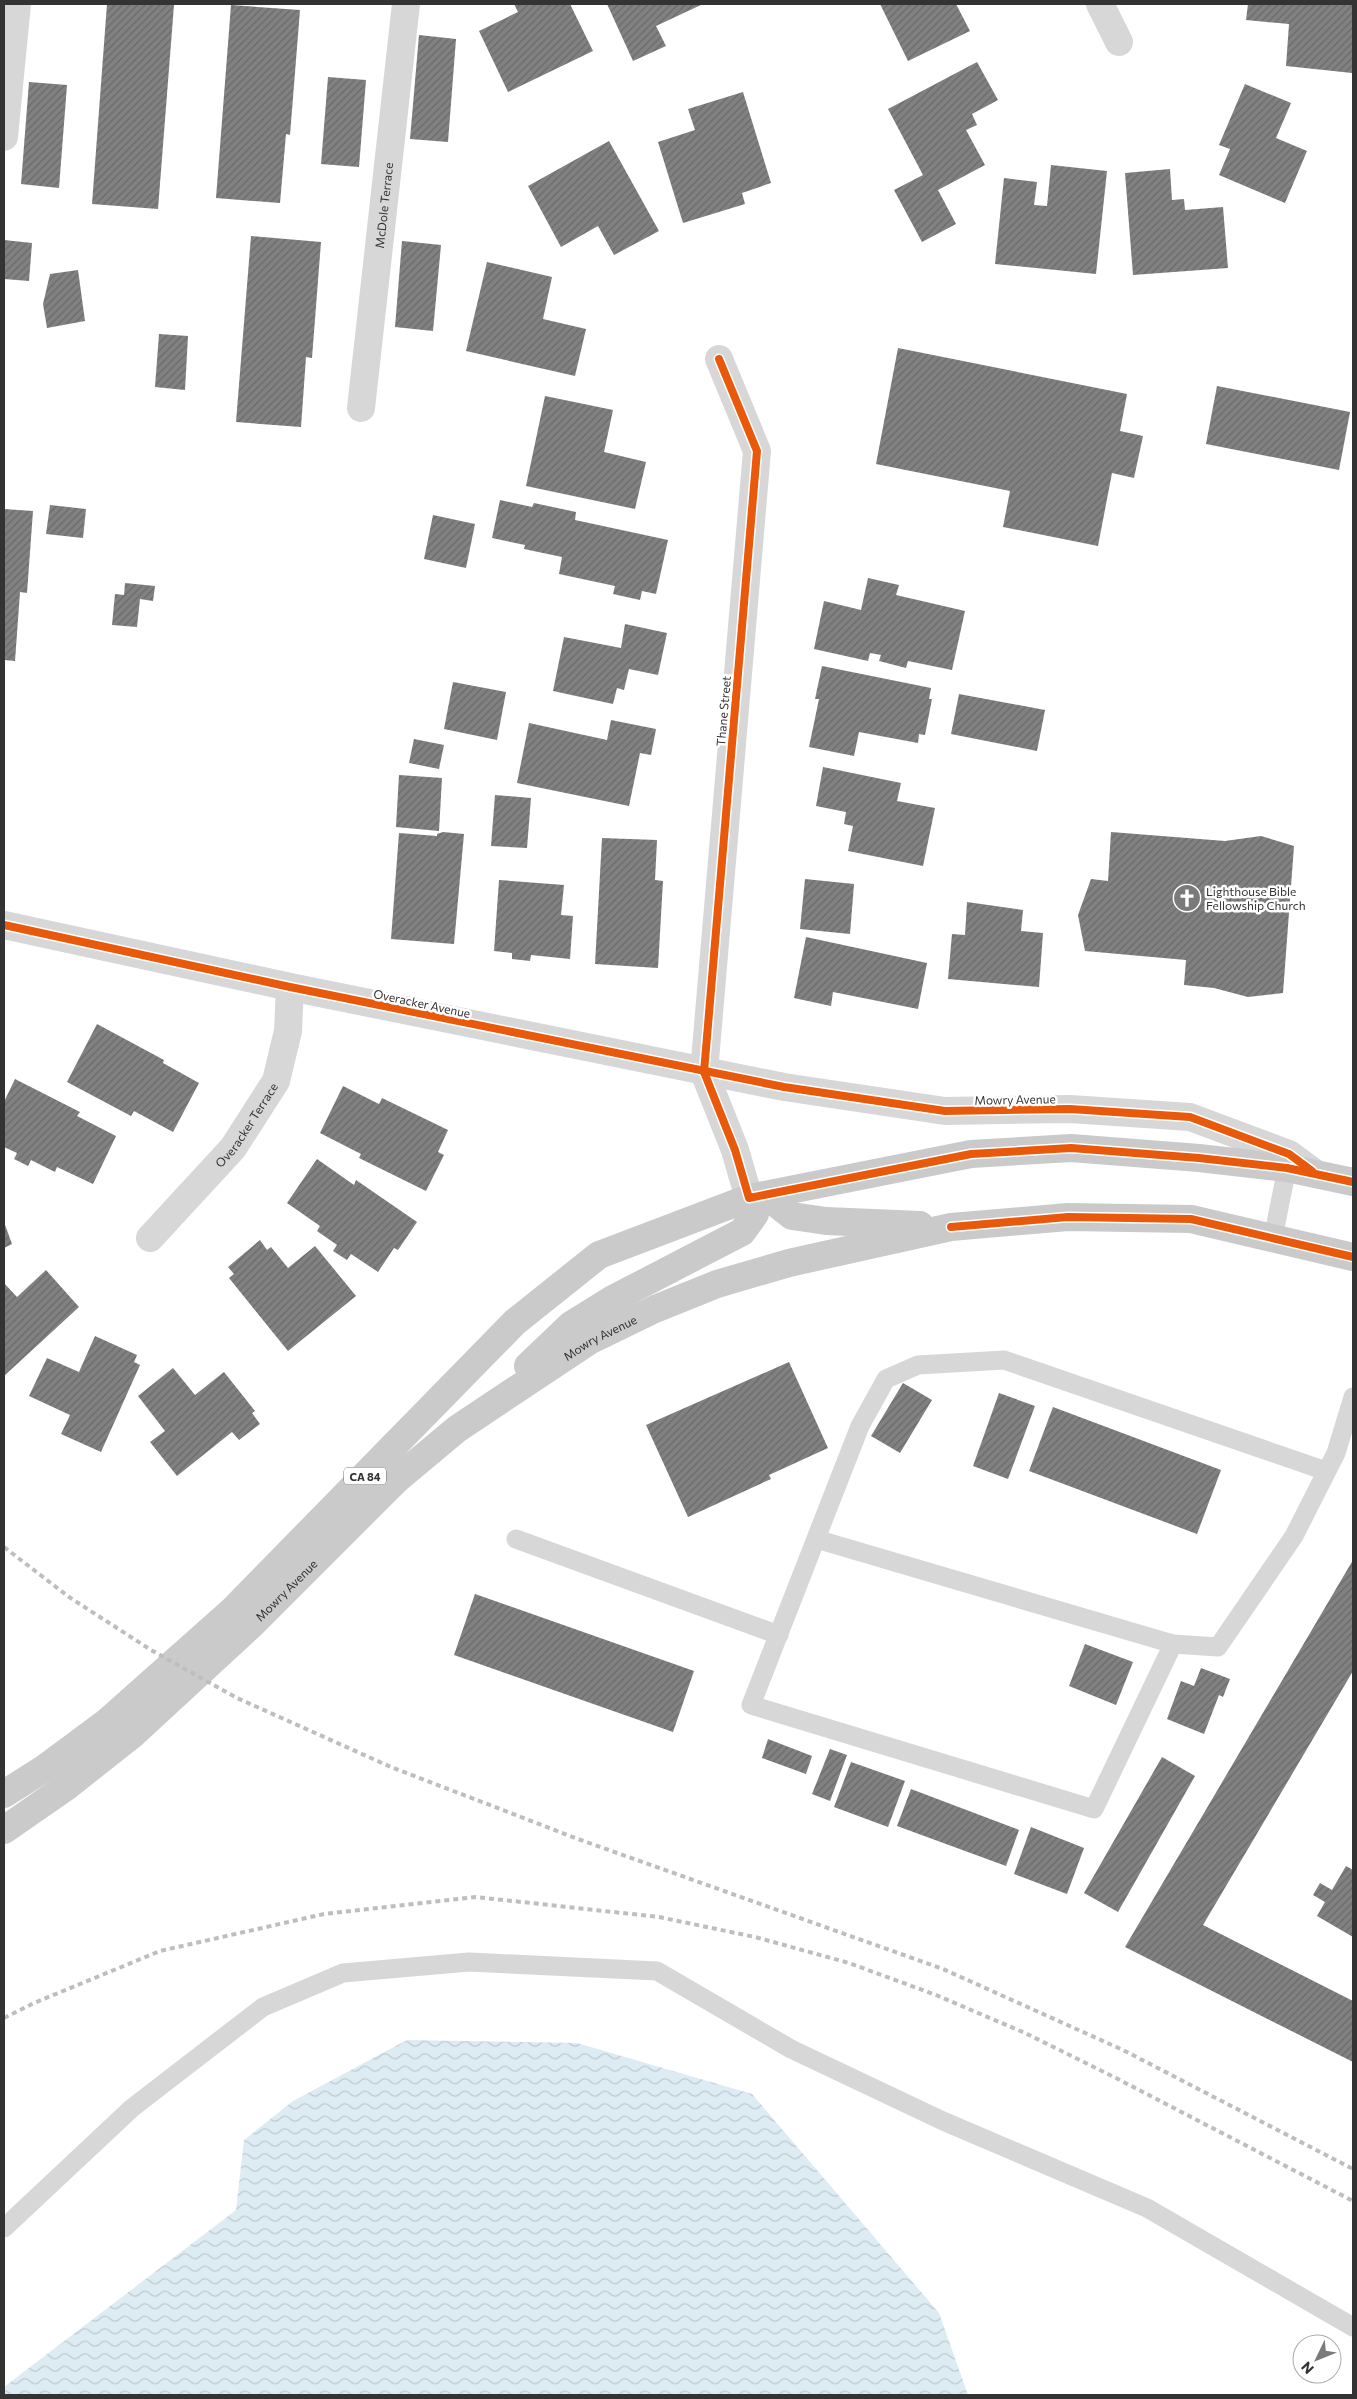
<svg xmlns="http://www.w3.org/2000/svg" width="1357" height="2399" font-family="Commissioner,sans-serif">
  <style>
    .water { fill: url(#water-waves) }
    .building { fill: url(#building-hatch) }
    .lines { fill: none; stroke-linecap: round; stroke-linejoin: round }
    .service { stroke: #d7d7d7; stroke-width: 19 }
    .minor { stroke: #d7d7d7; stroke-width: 28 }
    .primary { stroke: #cacaca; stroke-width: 28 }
    .rail { stroke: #bebebe; stroke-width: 4; stroke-dasharray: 5 4; stroke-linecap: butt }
    .cycleway-casing { stroke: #fff; stroke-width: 11 }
    .cycleway { stroke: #e8590c; stroke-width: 8 }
    .labels { text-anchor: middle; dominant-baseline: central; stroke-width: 5; stroke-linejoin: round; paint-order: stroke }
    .shield { fill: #fff; stroke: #707070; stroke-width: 1 }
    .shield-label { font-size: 11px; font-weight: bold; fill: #333 }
    .street-label { font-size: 12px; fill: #333; stroke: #fff }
    .poi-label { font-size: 12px; fill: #333; stroke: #fff; text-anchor: start }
  </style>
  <defs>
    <pattern id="water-waves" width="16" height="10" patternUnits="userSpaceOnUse" patternTransform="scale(1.25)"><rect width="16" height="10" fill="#ddebf3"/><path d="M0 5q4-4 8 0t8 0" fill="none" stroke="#becad1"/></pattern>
    <pattern id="building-hatch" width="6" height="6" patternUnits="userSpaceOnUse" patternTransform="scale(1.25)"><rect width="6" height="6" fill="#818181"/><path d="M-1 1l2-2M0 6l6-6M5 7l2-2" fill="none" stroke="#6a6a6a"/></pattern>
  </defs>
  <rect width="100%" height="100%" fill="#fff"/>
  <path class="water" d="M407,2040l170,3 175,51 187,219 29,82h-964v-8l232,-177 8,-70 49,-39z"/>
  <g class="building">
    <path d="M107,4l67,1 -16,204 -66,-5z"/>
    <path d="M514,4h56l23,47 -85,41 -29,-61 39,-19z"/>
    <path d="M607,4h96l-47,22 10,20 -33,15z"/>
    <path d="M880,4h76l14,27 -62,30z"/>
    <path d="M1248,4h105l-1,69 -66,-7 3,-42 -43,-4z"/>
    <path d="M231,5l69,5 -10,125 -4,-1 -6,69 -64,-5z"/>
    <path d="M419,35l37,4 -8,103 -38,-3z"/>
    <path d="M977,62l21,38 -26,14 5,11 -11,5 19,35 -47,25 18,34 -34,18 -28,-52 29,-15 -35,-66z"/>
    <path d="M328,77l38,3 -7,87 -38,-3z"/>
    <path d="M29,82l38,3 -8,103 -38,-4z"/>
    <path d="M1245,84l46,19 -15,35 31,13 -22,52 -66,-28 11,-26 -11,-4z"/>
    <path d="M743,92l28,91 -29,10 3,11 -62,19 -25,-81 37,-12 -7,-21z"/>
    <path d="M609,141l50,90 -45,24 -16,-29 -37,21 -33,-61z"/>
    <path d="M1051,165l56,6 -11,103 -101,-10 9,-86 33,4 -3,23 13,1z"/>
    <path d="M1170,169l2,31 12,-1 1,11 38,-3 5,61 -95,7 -8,-102z"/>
    <path d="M251,236l70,6 -9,116 -6,-1 -5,70 -65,-5z"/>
    <path d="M4,240l28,3 -3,38 -25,-2z"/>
    <path d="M402,241l39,4 -8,86 -38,-4z"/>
    <path d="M487,262l65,15 -9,42 43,10 -11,47 -109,-25z"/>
    <path d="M78,270l7,51 -38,7 -4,-24 7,-30z"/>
    <path d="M159,334l29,2 -3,54 -30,-3z"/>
    <path d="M898,348l229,46 -7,37 23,5 -9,42 -22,-5 -14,73 -95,-19 7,-36 -134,-27z"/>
    <path d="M1217,386l133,26 -11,58 -133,-26z"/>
    <path d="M545,396l68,14 -9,42 42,10 -11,47 -109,-23z"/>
    <path d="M500,500l32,7 2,-4 42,9 -1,8 93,20 -12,54 -14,-3 -2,9 -27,-6 2,-8 -56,-12 3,-17 -38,-8 1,-4 -33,-7z"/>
    <path d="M50,505l36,4 -3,29 -37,-4z"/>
    <path d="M4,509l29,2 -6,82 -7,-1 -5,69 -11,-1z"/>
    <path d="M433,515l42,9 -9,44 -42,-9z"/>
    <path d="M868,578l31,7 -3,10 69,16 -13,59 -44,-9 -2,7 -27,-7 2,-6 -11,-2 -2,8 -54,-12 10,-48 37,9z"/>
    <path d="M125,583l30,3 -2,15 -13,-2 -3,28 -25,-2 3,-31 9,1z"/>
    <path d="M625,624l42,9 -9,42 -29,-6 -5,21 -7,-2 -4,16 -60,-13 11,-54 57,11z"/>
    <path d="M822,666l109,22 -2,11h3l-7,36 -6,-1 -1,9 -59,-11 -5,24 -45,-9 10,-48h-4z"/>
    <path d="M453,682l53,10 -9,48 -53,-11z"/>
    <path d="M959,694l86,16 -8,41 -86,-17z"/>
    <path d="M611,720l45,9 -5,26 -11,-2 -11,53 -112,-23 12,-60 78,17z"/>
    <path d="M414,739l30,6 -5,24 -30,-6z"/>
    <path d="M823,767l78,16 -4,18 38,7 -12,58 -75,-15 5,-25 -9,-2 2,-12 -30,-6z"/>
    <path d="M399,775l43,3 -3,53 -43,-4z"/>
    <path d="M495,795l36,3 -4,50 -36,-2z"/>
    <path d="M443,832l21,2 -10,110 -63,-5 8,-106 38,3v-2z"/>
    <path d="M1111,832l114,9 36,-5 33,10 -11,147 -35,4 -34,-9 -30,-3 2,-25 -101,-9 -7,-36 13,-36 17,2z"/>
    <path d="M602,838l55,2 -2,40 8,1 -5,87 -63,-4z"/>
    <path d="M805,879l49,5 -4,50 -50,-5z"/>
    <path d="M499,880l65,5 -3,30 12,1 -3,43 -39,-4 -1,6 -18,-2v-6l-18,-2z"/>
    <path d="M967,902l56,8 -2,21 22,2 -4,54 -91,-8 4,-45 13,1z"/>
    <path d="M806,937l121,26 -9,46 -85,-17 -2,14 -37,-8z"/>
    <path d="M97,1024l67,36 -1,3 36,20 -26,49 -39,-21 -3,5 -64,-34z"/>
    <path d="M15,1079l65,33 -3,4 39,20 -23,48 -36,-17 -2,5 -24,-12 -3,6 -14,-7 3,-6 -13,-6v-45z"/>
    <path d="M343,1086l36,18 3,-6 66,32 -10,22 6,3 -18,36 -67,-33 2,-4 -41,-21z"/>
    <path d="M317,1159l37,26 2,-5 61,42 -19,28 -4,-2 -16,24 -27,-18 -4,6 -14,-9 4,-6 -20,-14 3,-5 -33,-23z"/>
    <path d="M4,1222l8,22 -8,4z"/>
    <path d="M260,1240l7,10 4,-3 17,21 27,-22 41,50 -68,55 -59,-73 5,-4 -6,-7z"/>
    <path d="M46,1270l33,37 -75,69v-93l13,14z"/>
    <path d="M95,1336l42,19 -3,7 6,3 -39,87 -40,-18 9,-19 -41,-19 18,-38 32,14z"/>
    <path d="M789,1362l39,86 -59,27 2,4 -83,38 -42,-92z"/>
    <path d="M173,1368l22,27 29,-23 31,39 -3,2 8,11 -21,16 -7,-8 -55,44 -27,-34 15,-11 -27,-35z"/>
    <path d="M903,1383l29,17 -32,53 -29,-17z"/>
    <path d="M999,1393l36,13 -27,73 -35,-13z"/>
    <path d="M1053,1407l168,63 -24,64 -168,-63z"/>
    <path d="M1353,1560v111l-150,254 150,76v61l-228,-115z"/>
    <path d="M475,1594l219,77 -21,61 -219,-77z"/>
    <path d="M1085,1644l48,18 -17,43 -47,-19z"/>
    <path d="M1201,1668l29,11 -7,18 -4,-2 -15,39 -37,-15 14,-38 13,5z"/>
    <path d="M768,1739l44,17 -6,18 -44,-16z"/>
    <path d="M830,1749l17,6 -17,46 -18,-7z"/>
    <path d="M1162,1757l33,19 -77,136 -34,-19z"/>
    <path d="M851,1762l54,19 -17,46 -54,-20z"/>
    <path d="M911,1789l108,41 -13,36 -109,-40z"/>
    <path d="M1031,1827l53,21 -17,46 -53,-20z"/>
    <path d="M1346,1866l7,4v67l-36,-21 8,-14 -12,-7 7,-12 12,7z"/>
  </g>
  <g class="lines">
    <g class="service">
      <path d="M1273,1238l14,-70"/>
      <path d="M516,1539l263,96"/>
      <path d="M816,1539l357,105 -79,165 -343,-104 109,-279 26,-47 32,-14 86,-5 322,111"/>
      <path d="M1173,1644l45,3 76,-111 42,-83 17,-56"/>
      <path d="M4,2228l128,-120 131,-101 80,-34 126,-11 188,9 134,78 152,72 204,87 206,119"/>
    </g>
    <g class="minor">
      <path d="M1100,4l19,38"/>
      <path d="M4,137l13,-133"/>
      <path d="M719,359l38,92 -53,621 31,78 14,48"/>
      <path id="s1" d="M361,408l45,-404"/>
      <path d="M4,925l286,62 494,100 161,24 125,-2 120,8 99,37 27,20"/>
      <path id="s2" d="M150,1238l83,-90 43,-67 12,-50 2,-44"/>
    </g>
    <g class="primary">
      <path d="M751,1198l22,3 19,15 34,5 94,4"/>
      <path d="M528,1366l43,-41 42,-26 129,-67 13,-18 -6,-16"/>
      <path d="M4,1794l41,-26 62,-46 125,-111 283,-289 84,-67 150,-57 222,-44 100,-6 128,10 88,10 66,14"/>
      <path id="s3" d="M4,1830l62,-43 67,-53 117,-108 146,-146 61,-51 132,-88 66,-32 62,-25 72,-21 162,-36 117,-10 123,2 162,38"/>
    </g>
    <g class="rail">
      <path d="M4,1547l65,50 82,53 86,48 154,69 187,72 365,130 180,81 230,119"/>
      <path d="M4,2018l30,-15 126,-52 164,-37 152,-17 183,20 96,20 94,26 87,32 89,38 89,44 239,124"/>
    </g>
    <g class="cycleway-casing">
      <g id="cycleway">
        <path d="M719,359l38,92 -53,621 31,78 14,48 222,-44 100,-6 128,10 88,10 66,14"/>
        <path d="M4,925l286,62 494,100 161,24 125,-2 120,8 99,37 23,17"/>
        <path d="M951,1227l117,-10 123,2 162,38"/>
      </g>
    </g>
    <use href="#cycleway" class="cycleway"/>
  </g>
  <defs>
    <g id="church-disc" transform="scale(1.4375)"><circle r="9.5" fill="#7a7a7a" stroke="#fff"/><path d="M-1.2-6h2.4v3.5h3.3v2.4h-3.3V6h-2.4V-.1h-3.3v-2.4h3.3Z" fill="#fff"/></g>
  </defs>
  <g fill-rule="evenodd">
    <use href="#church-disc" x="1187" y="898"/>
  </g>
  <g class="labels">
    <rect class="shield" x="344" y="1467.5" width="42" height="17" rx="4"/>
    <g class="shield-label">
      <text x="365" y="1476">CA 84</text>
    </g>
    <g class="street-label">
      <text stroke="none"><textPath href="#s1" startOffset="204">McDole Terrace</textPath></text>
      <text transform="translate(723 711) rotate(-85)">Thane Street</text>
      <text transform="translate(422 1003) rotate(12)">Overacker Avenue</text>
      <text transform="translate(1015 1099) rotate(-1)">Mowry Avenue</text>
      <text stroke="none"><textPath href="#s2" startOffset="149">Overacker Terrace</textPath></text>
      <text stroke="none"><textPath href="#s3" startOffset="776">Mowry Avenue</textPath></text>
      <text stroke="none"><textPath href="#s3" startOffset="371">Mowry Avenue</textPath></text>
    </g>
    <g class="poi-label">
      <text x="1206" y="891">Lighthouse Bible<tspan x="1206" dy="14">Fellowship Church</tspan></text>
    </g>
  </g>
  <rect width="1357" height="2399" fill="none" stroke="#333333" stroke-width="10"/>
  <g transform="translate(1317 2359) rotate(227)"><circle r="24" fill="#ffffff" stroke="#adadad"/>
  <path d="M0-4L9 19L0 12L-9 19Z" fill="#7a7a7a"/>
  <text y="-8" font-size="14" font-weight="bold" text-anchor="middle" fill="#333333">N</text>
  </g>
</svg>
